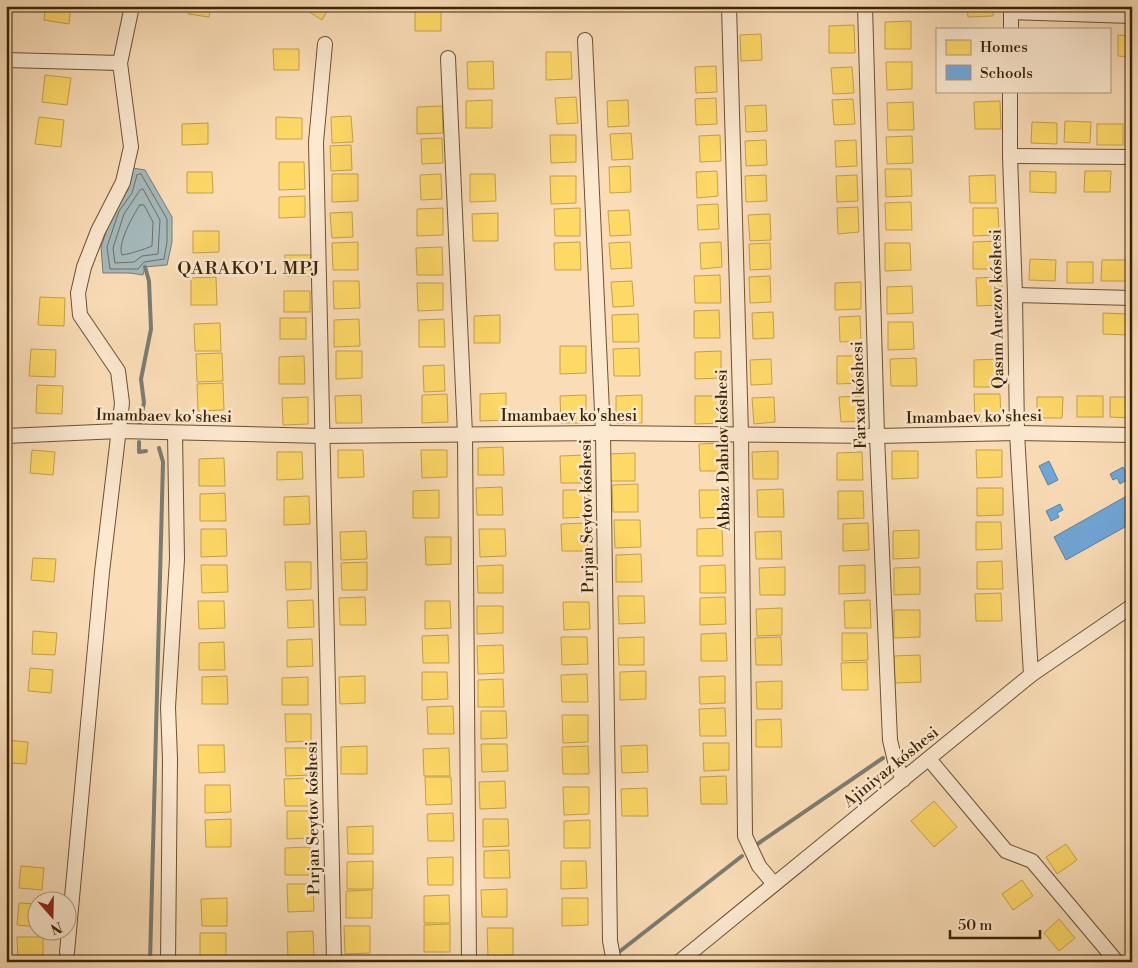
<svg xmlns="http://www.w3.org/2000/svg" width="1138" height="968" font-family="'Libre Bodoni',serif">
  <style>
    .water { fill: #a4b8bb; stroke: #7a7d73 }
    .homes { fill: #ffd966; stroke: #c4a349 }
    .schools { fill: #6fa8dc; stroke: #5f809c }
    .lines { fill: none; stroke-linecap: round; stroke-linejoin: round }
    .shore { stroke: #706e60; stroke-width: 1 }
    .stream { stroke: #7a7d73; stroke-width: 4 }
    .minor-casing { stroke: #6b5232; stroke-width: 16 }
    .minor { stroke: #fce9d0; stroke-width: 14 }
    .labels { text-anchor: middle; dominant-baseline: central; stroke-width: 5; stroke-linejoin: round; paint-order: stroke }
    .street-label { font-size: 16px; fill: #3b2406; stroke: #fce9d0 }
    .neighbourhood-label { font-size: 18px; letter-spacing: 1px; fill: #3b2406; stroke: #fce9d0 }
  </style>
  <rect width="100%" height="100%" fill="#faddb7"/>
  <filter id="stains"><feTurbulence type="fractalNoise" baseFrequency=".004" numOctaves="4"/><feColorMatrix values="0 0 0 0 .2 0 0 0 0 .09 0 0 0 0 .02 0 0 0 .5 -.17"/></filter>
  <radialGradient id="worn" r=".72"><stop offset=".6" stop-color="#630" stop-opacity="0"/><stop offset="1" stop-color="#630" stop-opacity=".3"/></radialGradient>
  <path class="water" d="M133,168l12,2 27,47v25l-5,23 -22,2 -2,8 -13,-2h-27l-2,-26 13,-38 14,-19z"/>
  <g class="homes">
    <path d="M45,6h26l-2,18 -25,-4z"/>
    <path d="M190,6h21l-2,11 -21,-3z"/>
    <path d="M300,6h30l-8,14z"/>
    <path d="M692,6h21l1,4 -21,1z"/>
    <path d="M880,6h26v5l-26,1z"/>
    <path d="M967,6h26v10l-25,1z"/>
    <path d="M441,10v21h-26v-20z"/>
    <path d="M911,21v28h-26v-27z"/>
    <path d="M854,25l1,28h-26v-27z"/>
    <path d="M761,34l1,26 -21,1 -1,-26z"/>
    <path d="M1118,35l14,1v21l-14,-1z"/>
    <path d="M273,49h26v21h-25z"/>
    <path d="M546,52h25l1,27 -26,1z"/>
    <path d="M493,61l1,28h-26l-1,-27z"/>
    <path d="M886,62h26v27l-25,1z"/>
    <path d="M716,66l1,26 -21,1 -1,-26z"/>
    <path d="M852,67l2,26 -21,1 -2,-26z"/>
    <path d="M45,75l26,3 -4,27 -25,-3z"/>
    <path d="M576,97l2,26 -21,1 -2,-26z"/>
    <path d="M716,98l1,26 -21,1 -1,-26z"/>
    <path d="M853,99l2,25 -21,1 -2,-25z"/>
    <path d="M492,100v28h-26v-27z"/>
    <path d="M628,100l1,26 -21,1 -1,-26z"/>
    <path d="M1000,101l1,28h-26l-1,-27z"/>
    <path d="M913,102l1,28h-26l-1,-27z"/>
    <path d="M766,105l1,26 -21,1 -1,-26z"/>
    <path d="M442,106l1,27 -26,1v-27z"/>
    <path d="M351,116l2,26 -21,1 -1,-26z"/>
    <path d="M39,117l25,3 -3,27 -26,-3z"/>
    <path d="M276,117l26,1v21h-26z"/>
    <path d="M1065,121l26,1 -1,21 -26,-1z"/>
    <path d="M1032,122l25,1v21l-26,-1z"/>
    <path d="M208,123v21l-26,1v-21z"/>
    <rect x="1097" y="124" width="26" height="21"/>
    <path d="M631,133l2,26 -21,1 -2,-26z"/>
    <path d="M550,135h26v27l-25,1z"/>
    <path d="M720,135l1,26 -21,1 -1,-26z"/>
    <path d="M912,136l1,27 -26,1 -1,-27z"/>
    <path d="M442,138l1,25 -21,1 -1,-25z"/>
    <path d="M766,140l1,25 -21,1 -1,-25z"/>
    <path d="M856,140l1,26 -21,1 -1,-26z"/>
    <path d="M351,145l1,25 -21,1 -1,-25z"/>
    <path d="M279,162h25l1,27 -26,1z"/>
    <path d="M630,166l1,26 -21,1 -1,-26z"/>
    <path d="M885,169h26l1,27 -26,1z"/>
    <path d="M717,171l1,25 -21,2 -1,-26z"/>
    <path d="M1030,171l26,1v21l-26,-1z"/>
    <path d="M1085,171h26l-1,21h-26z"/>
    <path d="M187,172h25l1,21h-26z"/>
    <path d="M332,174h26v27l-26,1z"/>
    <path d="M441,174l1,25 -21,1 -1,-25z"/>
    <path d="M470,174h25l1,27 -26,1z"/>
    <path d="M766,175l1,26 -21,1 -1,-26z"/>
    <path d="M857,175l1,26 -21,1 -1,-26z"/>
    <path d="M995,175l1,28h-26l-1,-27z"/>
    <path d="M550,176h26v27l-25,1z"/>
    <path d="M305,196v21l-26,1v-21z"/>
    <path d="M911,202l1,28h-26l-1,-27z"/>
    <path d="M718,204l1,25 -21,1 -1,-25z"/>
    <path d="M858,207l1,25 -21,2 -1,-26z"/>
    <path d="M443,208v27l-26,1v-27z"/>
    <path d="M580,208v28h-25l-1,-27z"/>
    <path d="M973,208h25l1,27 -26,1z"/>
    <path d="M629,210l2,25 -21,1 -2,-25z"/>
    <path d="M352,212l1,25 -21,1 -2,-25z"/>
    <path d="M498,213v28h-25l-1,-27z"/>
    <path d="M770,214l1,26 -21,1 -2,-26z"/>
    <path d="M193,231h26v21l-26,1z"/>
    <path d="M999,241v28h-26v-27z"/>
    <path d="M358,242v28h-25l-1,-27z"/>
    <path d="M580,242l1,28h-26l-1,-27z"/>
    <path d="M630,242l2,26 -21,1 -2,-26z"/>
    <path d="M721,242l1,25 -21,2 -1,-26z"/>
    <path d="M770,243l1,26 -21,1 -1,-26z"/>
    <path d="M885,243h25l1,27 -26,1z"/>
    <path d="M442,247l1,28h-26l-1,-27z"/>
    <rect x="285" y="255" width="26" height="21"/>
    <path d="M1030,259l26,1 -1,21 -26,-1z"/>
    <path d="M1102,260h26l-1,21h-26z"/>
    <rect x="1067" y="262" width="26" height="21"/>
    <path d="M720,275l1,28h-26l-1,-27z"/>
    <path d="M770,276l1,26 -21,1 -1,-26z"/>
    <path d="M216,277l1,28h-26v-27z"/>
    <path d="M1002,277v28l-25,1 -1,-28z"/>
    <path d="M333,281h26l1,27 -26,1z"/>
    <path d="M632,281l2,25 -21,1 -2,-25z"/>
    <path d="M861,282v27l-26,1v-27z"/>
    <path d="M417,283h26v27l-25,1z"/>
    <path d="M912,286l1,27 -26,1v-27z"/>
    <rect x="284" y="291" width="26" height="21"/>
    <path d="M40,297l25,1 -1,28 -26,-1z"/>
    <path d="M719,310l1,28h-26v-27z"/>
    <path d="M773,312l1,26 -21,1 -1,-26z"/>
    <path d="M1103,313l26,1v21l-26,-1z"/>
    <path d="M638,314l1,28h-26l-1,-27z"/>
    <path d="M500,315v28h-26v-27z"/>
    <path d="M860,316l1,25 -21,1 -1,-25z"/>
    <rect x="280" y="318" width="26" height="21"/>
    <path d="M359,319l1,27 -26,1v-27z"/>
    <path d="M444,319l1,28h-26v-27z"/>
    <path d="M888,322h25l1,27 -26,1z"/>
    <path d="M220,323l1,28h-26l-1,-27z"/>
    <path d="M560,346h26v27l-26,1z"/>
    <path d="M639,348l1,28h-26l-1,-27z"/>
    <path d="M31,349l25,1 -1,27 -26,-1z"/>
    <path d="M336,351h26v27l-26,1z"/>
    <path d="M721,351v27l-26,1v-27z"/>
    <path d="M222,353l1,28 -26,1 -1,-28z"/>
    <path d="M304,356l1,28h-26v-27z"/>
    <path d="M837,356h25l1,27 -26,1z"/>
    <path d="M916,358l1,28h-26l-1,-27z"/>
    <path d="M771,359l1,25 -21,1 -1,-25z"/>
    <path d="M999,359l1,28h-26v-27z"/>
    <path d="M444,365l1,26 -21,1 -1,-26z"/>
    <path d="M223,383l1,27 -26,1 -1,-27z"/>
    <path d="M37,385l26,1 -1,28 -26,-1z"/>
    <path d="M506,393v27l-26,1v-27z"/>
    <path d="M447,394l1,28 -26,1v-28z"/>
    <path d="M974,394h26l1,27 -26,1z"/>
    <path d="M361,395l1,28h-26l-1,-27z"/>
    <path d="M586,395v28h-25l-1,-27z"/>
    <path d="M642,395v28h-26v-27z"/>
    <path d="M695,396h26v27l-26,1z"/>
    <path d="M861,396l1,25 -21,1 -2,-25z"/>
    <rect x="1077" y="396" width="26" height="21"/>
    <path d="M308,397v27l-25,1 -1,-27z"/>
    <path d="M774,397l1,25 -21,2 -2,-26z"/>
    <path d="M1037,397h26l-1,21h-25z"/>
    <path d="M1110,397h22v21l-22,-1z"/>
    <path d="M725,443l1,28h-26l-1,-27z"/>
    <path d="M503,447l1,28h-26v-27z"/>
    <path d="M32,450l23,2 -2,23 -23,-2z"/>
    <path d="M338,450h25l1,27 -26,1z"/>
    <path d="M421,450h26v27l-25,1z"/>
    <path d="M976,450h26v27l-25,1z"/>
    <path d="M778,451v28h-25l-1,-27z"/>
    <path d="M892,451h26v27l-26,1z"/>
    <path d="M277,452h25l1,27 -26,1z"/>
    <path d="M862,452l1,28h-26v-27z"/>
    <path d="M635,453v28h-25l-1,-27z"/>
    <path d="M586,455v28h-25l-1,-27z"/>
    <path d="M224,458l1,28h-26v-27z"/>
    <path d="M638,484v28h-25l-1,-27z"/>
    <path d="M502,487l1,28h-26l-1,-27z"/>
    <path d="M977,488h26v27l-26,1z"/>
    <path d="M783,489l1,28h-26l-1,-27z"/>
    <path d="M439,490v28h-26v-27z"/>
    <path d="M563,490h26v27l-26,1z"/>
    <path d="M699,490h26v27l-25,1z"/>
    <path d="M838,491h25l1,27 -26,1z"/>
    <path d="M225,493l1,28h-26v-27z"/>
    <path d="M309,496l1,28 -26,1v-28z"/>
    <path d="M614,520h26l1,27 -26,1z"/>
    <path d="M976,522h25l1,27 -26,1z"/>
    <path d="M587,523l1,28h-26l-1,-27z"/>
    <path d="M868,523l1,27 -26,1v-27z"/>
    <path d="M722,528l1,28h-26v-27z"/>
    <path d="M201,529h25l1,27 -26,1z"/>
    <path d="M479,529h26l1,27 -26,1z"/>
    <path d="M919,530v28l-26,1v-28z"/>
    <path d="M366,531l1,28 -26,1 -1,-28z"/>
    <path d="M781,531l1,28h-26l-1,-27z"/>
    <path d="M425,537h26v27l-25,1z"/>
    <path d="M641,554l1,28h-26v-27z"/>
    <path d="M33,558l23,1 -2,23 -23,-2z"/>
    <path d="M1002,561l1,28h-26v-27z"/>
    <path d="M285,562h26v27l-25,1z"/>
    <path d="M367,562v28h-25l-1,-27z"/>
    <path d="M201,565h26l1,27 -26,1z"/>
    <path d="M503,565v28h-25l-1,-27z"/>
    <path d="M725,565l1,28h-26v-27z"/>
    <path d="M865,565v28l-26,1v-28z"/>
    <path d="M785,567v28h-25l-1,-27z"/>
    <path d="M920,567v27l-26,1v-27z"/>
    <path d="M1001,593l1,28h-26l-1,-27z"/>
    <path d="M618,596h26l1,27 -26,1z"/>
    <path d="M365,597l1,28h-26l-1,-27z"/>
    <path d="M725,597l1,27 -26,1v-27z"/>
    <path d="M313,600l1,27 -26,1 -1,-27z"/>
    <path d="M870,600l1,28h-26l-1,-27z"/>
    <path d="M198,601h26l1,27 -26,1z"/>
    <path d="M425,601h25l1,27 -26,1z"/>
    <path d="M563,602h26l1,27 -26,1z"/>
    <path d="M477,606h26v27l-26,1z"/>
    <path d="M782,608v27l-25,1 -1,-27z"/>
    <path d="M894,610h26v27l-26,1z"/>
    <path d="M33,631l24,2 -2,22 -23,-1z"/>
    <path d="M726,633l1,28h-26v-27z"/>
    <path d="M842,633h25l1,27 -26,1z"/>
    <path d="M448,635l1,28h-26l-1,-27z"/>
    <path d="M561,637h26l1,27 -26,1z"/>
    <path d="M644,637v28h-25l-1,-27z"/>
    <path d="M781,637l1,28h-26l-1,-27z"/>
    <path d="M312,639l1,27 -26,1v-27z"/>
    <path d="M224,642l1,28h-26v-27z"/>
    <path d="M503,645l1,28 -26,1 -1,-28z"/>
    <path d="M920,655l1,27 -26,1 -1,-27z"/>
    <path d="M867,662l1,28h-26l-1,-27z"/>
    <path d="M30,668l23,2 -2,23 -23,-2z"/>
    <path d="M646,671v28l-26,1v-28z"/>
    <path d="M422,672h25l1,27 -26,1z"/>
    <path d="M587,674l1,28h-26l-1,-27z"/>
    <path d="M227,676l1,28h-26v-27z"/>
    <path d="M365,676v27l-25,1 -1,-27z"/>
    <path d="M725,676v27l-25,1 -1,-27z"/>
    <path d="M308,677v28h-26v-27z"/>
    <path d="M503,679l1,28h-26v-27z"/>
    <path d="M782,681v28h-25l-1,-27z"/>
    <path d="M453,706l1,28h-26l-1,-27z"/>
    <path d="M725,708l1,28h-26l-1,-27z"/>
    <path d="M481,711h25l1,27 -26,1z"/>
    <path d="M285,714h26v27l-25,1z"/>
    <path d="M562,715h26v27l-25,1z"/>
    <path d="M781,719l1,28h-26v-27z"/>
    <path d="M6,740l22,2 -2,22 -20,-1z"/>
    <path d="M703,743h26v27l-25,1z"/>
    <path d="M481,744h26l1,27 -26,1z"/>
    <path d="M198,745h26l1,27 -26,1z"/>
    <path d="M647,745l1,27 -26,1 -1,-27z"/>
    <path d="M367,746v28h-26v-27z"/>
    <path d="M588,746l1,28h-26l-1,-27z"/>
    <path d="M285,748h26l1,27 -26,1z"/>
    <path d="M449,748l1,28h-26l-1,-27z"/>
    <path d="M726,776l1,28h-26l-1,-27z"/>
    <path d="M425,777h26l1,27 -26,1z"/>
    <path d="M310,778v28h-25l-1,-27z"/>
    <path d="M505,781l1,27 -26,1 -1,-27z"/>
    <path d="M205,785h25l1,27 -26,1z"/>
    <path d="M563,787h26v27l-25,1z"/>
    <path d="M647,788l1,28h-26l-1,-27z"/>
    <path d="M934,801l23,26 -23,20 -23,-26z"/>
    <path d="M287,811h26v27l-26,1z"/>
    <path d="M453,813l1,28h-26l-1,-27z"/>
    <path d="M231,819v28h-25l-1,-27z"/>
    <path d="M483,819h25l1,27 -26,1z"/>
    <path d="M590,820v28h-26v-27z"/>
    <path d="M373,826v28h-25l-1,-27z"/>
    <path d="M1066,844l11,16 -20,14 -11,-17z"/>
    <path d="M310,847l1,28h-26v-27z"/>
    <path d="M509,850l1,28h-26v-27z"/>
    <path d="M453,857v28h-25l-1,-27z"/>
    <path d="M373,861v28h-26v-27z"/>
    <path d="M561,861h25l1,27 -26,1z"/>
    <path d="M21,866l23,2 -2,22 -23,-2z"/>
    <path d="M1022,880l11,16 -20,14 -11,-16z"/>
    <path d="M287,884h26l1,27 -26,1z"/>
    <path d="M507,889v28h-25l-1,-27z"/>
    <path d="M372,890v28h-26v-27z"/>
    <path d="M449,895l1,28h-26v-27z"/>
    <path d="M227,898v28h-25l-1,-27z"/>
    <path d="M562,898h26v27l-26,1z"/>
    <path d="M19,903l19,1v23l-21,-2z"/>
    <path d="M1059,919l16,19 -16,13 -15,-18z"/>
    <path d="M450,924v28h-26v-27z"/>
    <path d="M344,926h26v27l-25,1z"/>
    <path d="M487,928h26v27l-25,1z"/>
    <path d="M313,931l1,27 -26,1 -1,-27z"/>
    <path d="M200,933h26v27l-26,1z"/>
    <path d="M17,937h26v25h-25z"/>
  </g>
  <g class="schools">
    <path d="M1049,461l9,19 -10,5 -9,-19z"/>
    <path d="M1123,467l7,11 -10,6 -3,-6 -4,2 -3,-6z"/>
    <path d="M1132,493v30l-66,37 -12,-23z"/>
    <path d="M1060,504l3,6 -6,3 2,4 -8,4 -5,-10z"/>
  </g>
  <g class="lines">
    <g class="shore">
      <path d="M141,174l26,45v23l-3,17 -20,3 -6,7h-28l-3,-22 12,-36 13,-18 5,-18z"/>
      <path d="M143,189l17,31 -2,34 -16,2 -8,6 -19,1 -2,-15 11,-34 16,-24z"/>
      <path d="M140,205h4l9,17 -1,24c-7,3 -22,8 -30,9 -5,-11 11,-40 18,-50z"/>
    </g>
    <g class="stream">
      <path d="M139,426l5,-23 -3,-24 10,-50 -2,-48 -4,-14"/>
      <path d="M139,442v10l7,-1"/>
      <path d="M756,845l127,-87"/>
      <path d="M619,952l123,-96"/>
      <path d="M150,962l13,-500 -4,-14"/>
    </g>
    <g class="minor-casing">
      <g id="minor">
        <path d="M729,6l12,428 4,402 14,30 15,18"/>
        <path d="M865,6l12,430 13,304 5,21 8,19"/>
        <path d="M1011,6v23"/>
        <path d="M1011,12l121,4"/>
        <path d="M585,40l18,393 7,508 4,21"/>
        <path d="M325,44l-9,98 18,820"/>
        <path d="M448,58l17,376 4,528"/>
        <path d="M6,60l114,3"/>
        <path d="M1010,91v65l5,139 2,138 14,242"/>
        <path d="M1010,156l122,1"/>
        <path d="M1015,295l117,3"/>
        <path d="M6,436l114,-5 202,5 281,-3 274,3 140,-3 115,2"/>
        <path d="M929,759l77,92 26,10 85,101"/>
        <path d="M67,952l35,-380 20,-169 -4,-32 -38,-56 -2,-22 6,-26 14,-36 25,-49 8,-35 -11,-84 12,-57"/>
        <path d="M168,962l2,-203 -2,-52 9,-148 -2,-126"/>
        <path d="M679,962l352,-287 101,-69"/>
      </g>
    </g>
    <use href="#minor" class="minor"/>
  </g>
  <g class="labels">
    <g class="street-label">
      <text transform="translate(997 309) rotate(-91)">Qasım Auezov kóshesi</text>
      <text transform="translate(859 395) rotate(-92)">Farxad kóshesi</text>
      <text transform="translate(164 416) rotate(1)">Imambaev ko'shesi</text>
      <text x="569" y="416">Imambaev ko'shesi</text>
      <text transform="translate(974 417) rotate(-1)">Imambaev ko'shesi</text>
      <text transform="translate(723 450) rotate(-91)">Abbaz Dabılov kóshesi</text>
      <text transform="translate(587 516) rotate(-91)">Pırjan Seytov kóshesi</text>
      <text transform="translate(891 767) rotate(-39)">Ajiniyaz kóshesi</text>
      <text transform="translate(313 818) rotate(-91)">Pırjan Seytov kóshesi</text>
    </g>
    <g class="neighbourhood-label">
      <text x="249" y="268">QARAKO'L MPJ</text>
    </g>
  </g>
  <rect width="1138" height="968" fill="none" stroke="#faddb7" stroke-width="25"/>
  <rect x="8" y="8" width="1123" height="953" fill="none" stroke="#3b2406" stroke-width="2.5"/>
  <rect x="12" y="12" width="1113" height="943" fill="none" stroke="#3b2406"/>
  <rect x="936" y="28" width="175" height="65" fill="#fce9d0" stroke="#af9a7f"/>
  <rect x="946" y="40" width="25" height="15" fill="#ffd966" stroke="#af9a7f"/>
  <text x="980" y="52" font-size="15" fill="#3b2406">Homes</text>
  <rect x="946" y="65" width="25" height="15" fill="#6fa8dc" stroke="#af9a7f"/>
  <text x="980" y="78" font-size="15" fill="#3b2406">Schools</text>
  <g transform="translate(52 916) rotate(160)"><circle r="24" fill="#fce9d0" stroke="#af9a7f"/>
  <path d="M0-4L9 19L0 12L-9 19Z" fill="#8f2418"/>
  <text y="-8" font-size="14" font-weight="bold" text-anchor="middle" fill="#3b2406">N</text>
  </g>
  <path d="M950 930v8h90v-8" fill="none" stroke="#3b2406" stroke-width="2.5"/>
  <text x="958" y="930" font-size="15" fill="#3b2406" stroke="#fce9d0" stroke-width="4" paint-order="stroke">50 m</text>
  <rect width="100%" height="100%" filter="url(#stains)"/>
  <rect width="100%" height="100%" fill="url(#worn)"/>
</svg>
